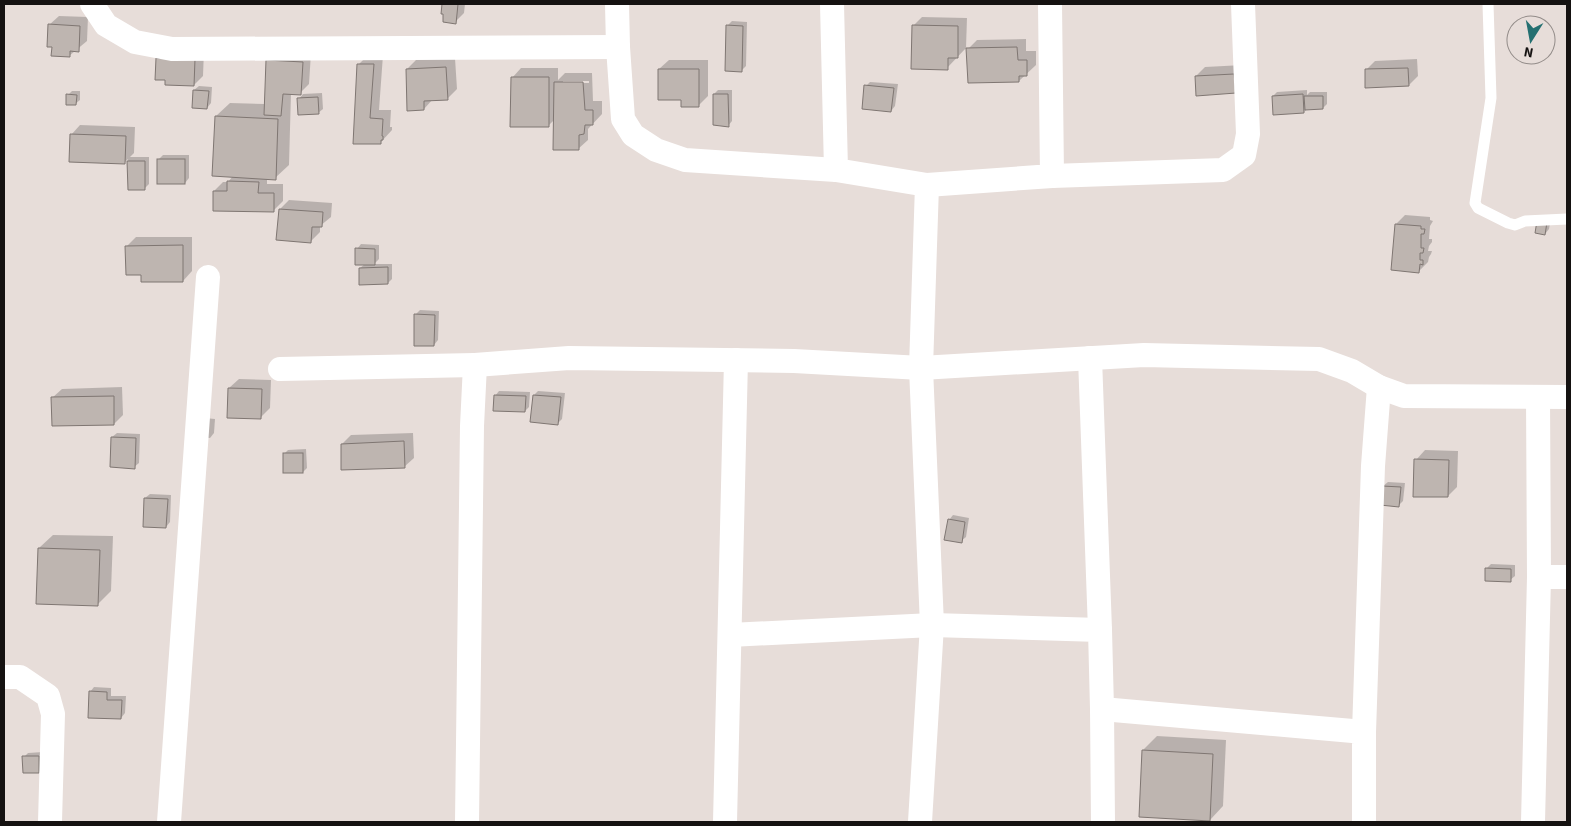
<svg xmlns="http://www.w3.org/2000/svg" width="1571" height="826" font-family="'Source Sans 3',sans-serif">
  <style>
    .shadow { fill: #0003; fill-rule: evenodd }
    .building { fill: #beb5b0; stroke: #7f7672 }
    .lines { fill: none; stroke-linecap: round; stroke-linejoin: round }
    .service { stroke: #fff; stroke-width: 11 }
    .minor { stroke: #fff; stroke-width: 24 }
  </style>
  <rect width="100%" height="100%" fill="#e7ddd9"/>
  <g class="shadow">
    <path d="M443,4h22l-1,9 -9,9 -10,-9h-3z"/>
    <path d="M59,16l29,1 -1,24 -18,15 -16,-10 -4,-21z"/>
    <path d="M922,17l45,1 -1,30 -19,20 -34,-42z"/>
    <path d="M732,21l15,1 -1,44 -5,5 -14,-45z"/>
    <path d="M1026,39v12h10v14l-17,16 -51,-32 9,-9z"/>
    <path d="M204,50l-1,26 -9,9 -27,-6z"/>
    <path d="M311,53l-2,31 -9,9h-9l-2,72 -14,13h-8v6h16v17l-10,10 -59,-20 9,-9h5l5,-6 -17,-60 14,-13 35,1 3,-43z"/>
    <path d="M368,55h15l-4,55h12l-1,17h2v3l-11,12 -27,1 4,-78z"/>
    <path d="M455,58l2,31 -10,10h-14l-9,10 -17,-40 9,-9z"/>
    <path d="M1417,59l1,17 -9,9 -43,-15 9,-9z"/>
    <path d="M669,60h39v36l-10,10 -16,-7 -23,-30z"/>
    <path d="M1243,65l2,18 -49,-7 9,-9z"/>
    <path d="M521,68h37v12l7,-7h27l1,28h9v13l-14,15v11l-10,9 -23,-30 -7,7 -36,-48zM563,81h26v2h-26z"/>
    <path d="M870,82l28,2 -3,22 -4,5 -25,-25z"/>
    <path d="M199,86l13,1 -1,16 -4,5 -13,-18z"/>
    <path d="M718,90h14v31l-4,5 -14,-32z"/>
    <path d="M1307,90v5l3,-3h17v12l-4,4 -16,1 -3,3 -31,-16 4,-4z"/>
    <path d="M72,91h8v9l-5,4 -7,-9z"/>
    <path d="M322,93l1,16 -5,4 -19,-14 4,-5z"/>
    <path d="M80,125l55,2 -1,26 -4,4h19v27l-4,4 -16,1 -1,-30 -3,3 -54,-27z"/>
    <path d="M163,155h26v23l-4,5 -26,-24z"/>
    <path d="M289,200l43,3 -1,14 -11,9v6l-9,9 -31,-32z"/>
    <path d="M1405,215l25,2v3l3,1 -3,5 -1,13h3v3l-3,4 -1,5h4l-1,3 -2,3 -1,5 -9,9 -23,-47z"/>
    <path d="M1551,218l-2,11 -4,5 -8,-2z"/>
    <path d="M136,237h56v34l-9,10 -56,-35z"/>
    <path d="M361,244l18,1v14l-5,5h18v15l-4,4 -28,-15 5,-4 -8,-15z"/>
    <path d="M420,310l19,1 -1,29 -4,5 -19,-30z"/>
    <path d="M239,379l32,1 -1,28 -10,10 -31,-30z"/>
    <path d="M122,387l1,28 -9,9 -62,-26 10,-9z"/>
    <path d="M499,391l31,1 -1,15 -4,4 -30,-15z"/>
    <path d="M538,391l27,2 -3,26 -5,5 -23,-29z"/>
    <path d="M205,418l10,1 -1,14 -4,5 -10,-1z"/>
    <path d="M117,433l23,1 -1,29 -5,4 -22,-30z"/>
    <path d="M413,433l1,25 -10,9 -62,-23 9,-9z"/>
    <path d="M306,449l1,19 -4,4 -19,-18 4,-4z"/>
    <path d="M1425,450l33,1 -1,36 -9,9 -32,-36z"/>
    <path d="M1388,482l17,1 -2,18 -5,5 -15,-20z"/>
    <path d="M150,494l21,1 -1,27 -4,5 -21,-29z"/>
    <path d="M953,515l16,3 -3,19 -5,4 -12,-21z"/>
    <path d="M53,535l60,1 -2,55 -13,13 -59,-56z"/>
    <path d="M1491,564l24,1v11l-5,4 -24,-11z"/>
    <path d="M94,687l17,1v8h15l-1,17 -4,5 -31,-26z"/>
    <path d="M1157,736l69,4 -3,66 -13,14 -70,-4 3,-66z"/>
    <path d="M43,752v16l-4,4 -15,-15 4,-4z"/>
  </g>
  <g class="building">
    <path d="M442,4h16l-2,20 -13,-2v-8h-2z"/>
    <path d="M48,24l32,2 -1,26 -9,-1v6l-19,-1 1,-9h-5z"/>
    <path d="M726,25l17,1 -1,46 -17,-1z"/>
    <path d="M912,25l46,1v32h-10v12l-37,-1z"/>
    <path d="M1017,47l1,13h9v16h-8v6l-51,1 -2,-35z"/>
    <path d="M156,58l39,1 -1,27 -29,-1v-5h-10z"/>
    <path d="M266,60l37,2 -2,33 -18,-1 -2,22 -17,-1z"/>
    <path d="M357,64h17l-4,54 13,1 -1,17h1v4h-2v4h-28z"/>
    <path d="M446,67l2,33 -24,1v9l-17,1 -1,-42z"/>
    <path d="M1408,68l1,18 -44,2v-19z"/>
    <path d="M658,69h41v38h-18v-7h-23z"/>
    <path d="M1234,74l2,19 -40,3 -1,-20z"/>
    <path d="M511,77h38v50h-39z"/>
    <path d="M554,82h29l2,28h8v15h-8l-1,9 -5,1v15h-26z"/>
    <path d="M864,85l30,3 -3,24 -29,-3z"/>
    <path d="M193,90l16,1 -2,18 -15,-1z"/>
    <path d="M66,94l11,1 -1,10h-10z"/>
    <path d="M713,94h15l1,33 -16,-2z"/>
    <path d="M1303,94l1,19 -31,2 -1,-19z"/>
    <path d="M1304,96h19v13l-18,1z"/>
    <path d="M318,97l1,17 -21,1 -1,-17z"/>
    <path d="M215,116l63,3 -2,61 -64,-4z"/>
    <path d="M70,134l56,2 -1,28 -56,-2z"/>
    <rect x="157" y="159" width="28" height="25"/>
    <path d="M127,161h18v29h-17z"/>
    <path d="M227,181l32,1 -1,11h16v19l-61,-1v-20h14z"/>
    <path d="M279,209l44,3 -1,15h-10l-1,16 -35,-3z"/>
    <path d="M1537,221l10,1 -2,13 -10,-2z"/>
    <path d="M1395,224l26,2v3h4l-1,5h-3v14h3l-1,5h-3v7h3v5l-3,-1 -1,9 -28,-3z"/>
    <path d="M183,245v37h-42v-7h-15l-1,-29z"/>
    <path d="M355,248l20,1v16h-20z"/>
    <path d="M388,267v17l-29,1v-17z"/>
    <path d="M414,314l21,1 -1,31h-20z"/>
    <path d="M228,388l34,1 -1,30 -34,-1z"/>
    <path d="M494,395l32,1 -1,16 -32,-1z"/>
    <path d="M533,395l28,2 -3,28 -28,-3z"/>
    <path d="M114,396v29l-62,1 -1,-29z"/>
    <path d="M111,437l25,1 -1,31 -25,-2z"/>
    <path d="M404,441l1,27 -64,2v-26z"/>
    <rect x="283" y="453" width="20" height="20"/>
    <path d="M1414,459l35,1 -1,37h-35z"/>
    <path d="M1382,486l19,1 -2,20 -19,-2z"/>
    <path d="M144,498l24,1 -2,29 -23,-1z"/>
    <path d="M948,519l17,3 -3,21 -18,-3z"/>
    <path d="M38,548l62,2 -2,56 -62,-2z"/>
    <path d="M1485,568l26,1v13l-26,-1z"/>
    <path d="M89,691l18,1v8h15l-1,19 -33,-1z"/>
    <path d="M1142,750l71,4 -3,67 -71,-4z"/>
    <path d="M22,756h17v17h-16z"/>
  </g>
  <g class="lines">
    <path class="service" d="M1488,4l3,94 -16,105 3,5 30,15 7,2 10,-4 42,-2"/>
    <g class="minor">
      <path d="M92,4l14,21 29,17 37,7 446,-2"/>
      <path d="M617,4l1,43 5,72 10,16 23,15 29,10 151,10"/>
      <path d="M832,4l4,166 91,15 125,-9 -2,-172"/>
      <path d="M1052,176l171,-6 21,-15 4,-21 -5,-130"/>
      <path d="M1090,358l10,272"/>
      <path d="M280,369l195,-4"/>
      <path d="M1539,577h28"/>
      <path d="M730,635l202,-10 168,5 2,79 262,23v90"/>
      <path d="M4,677h16l28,19 5,18 -3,108"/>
      <path d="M1102,709l1,113"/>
      <path d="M1364,732l9,-266 6,-79"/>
      <path d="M169,822l39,-545"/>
      <path d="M467,822l5,-396 3,-61 94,-7 225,3 127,7 223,-13 175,4 33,12 27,16 25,9 163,1"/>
      <path d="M725,822l11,-462"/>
      <path d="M920,822l12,-197 -11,-257 6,-183"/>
      <path d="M1533,822l6,-245 -1,-180"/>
    </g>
  </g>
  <rect width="1571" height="826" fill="none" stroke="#151211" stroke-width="10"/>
  <g transform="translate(1531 40) rotate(191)"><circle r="24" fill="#e7ddd9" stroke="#938c89"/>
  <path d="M0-4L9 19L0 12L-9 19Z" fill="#257071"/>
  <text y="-8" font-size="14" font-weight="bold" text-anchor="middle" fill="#151211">N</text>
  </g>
</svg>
